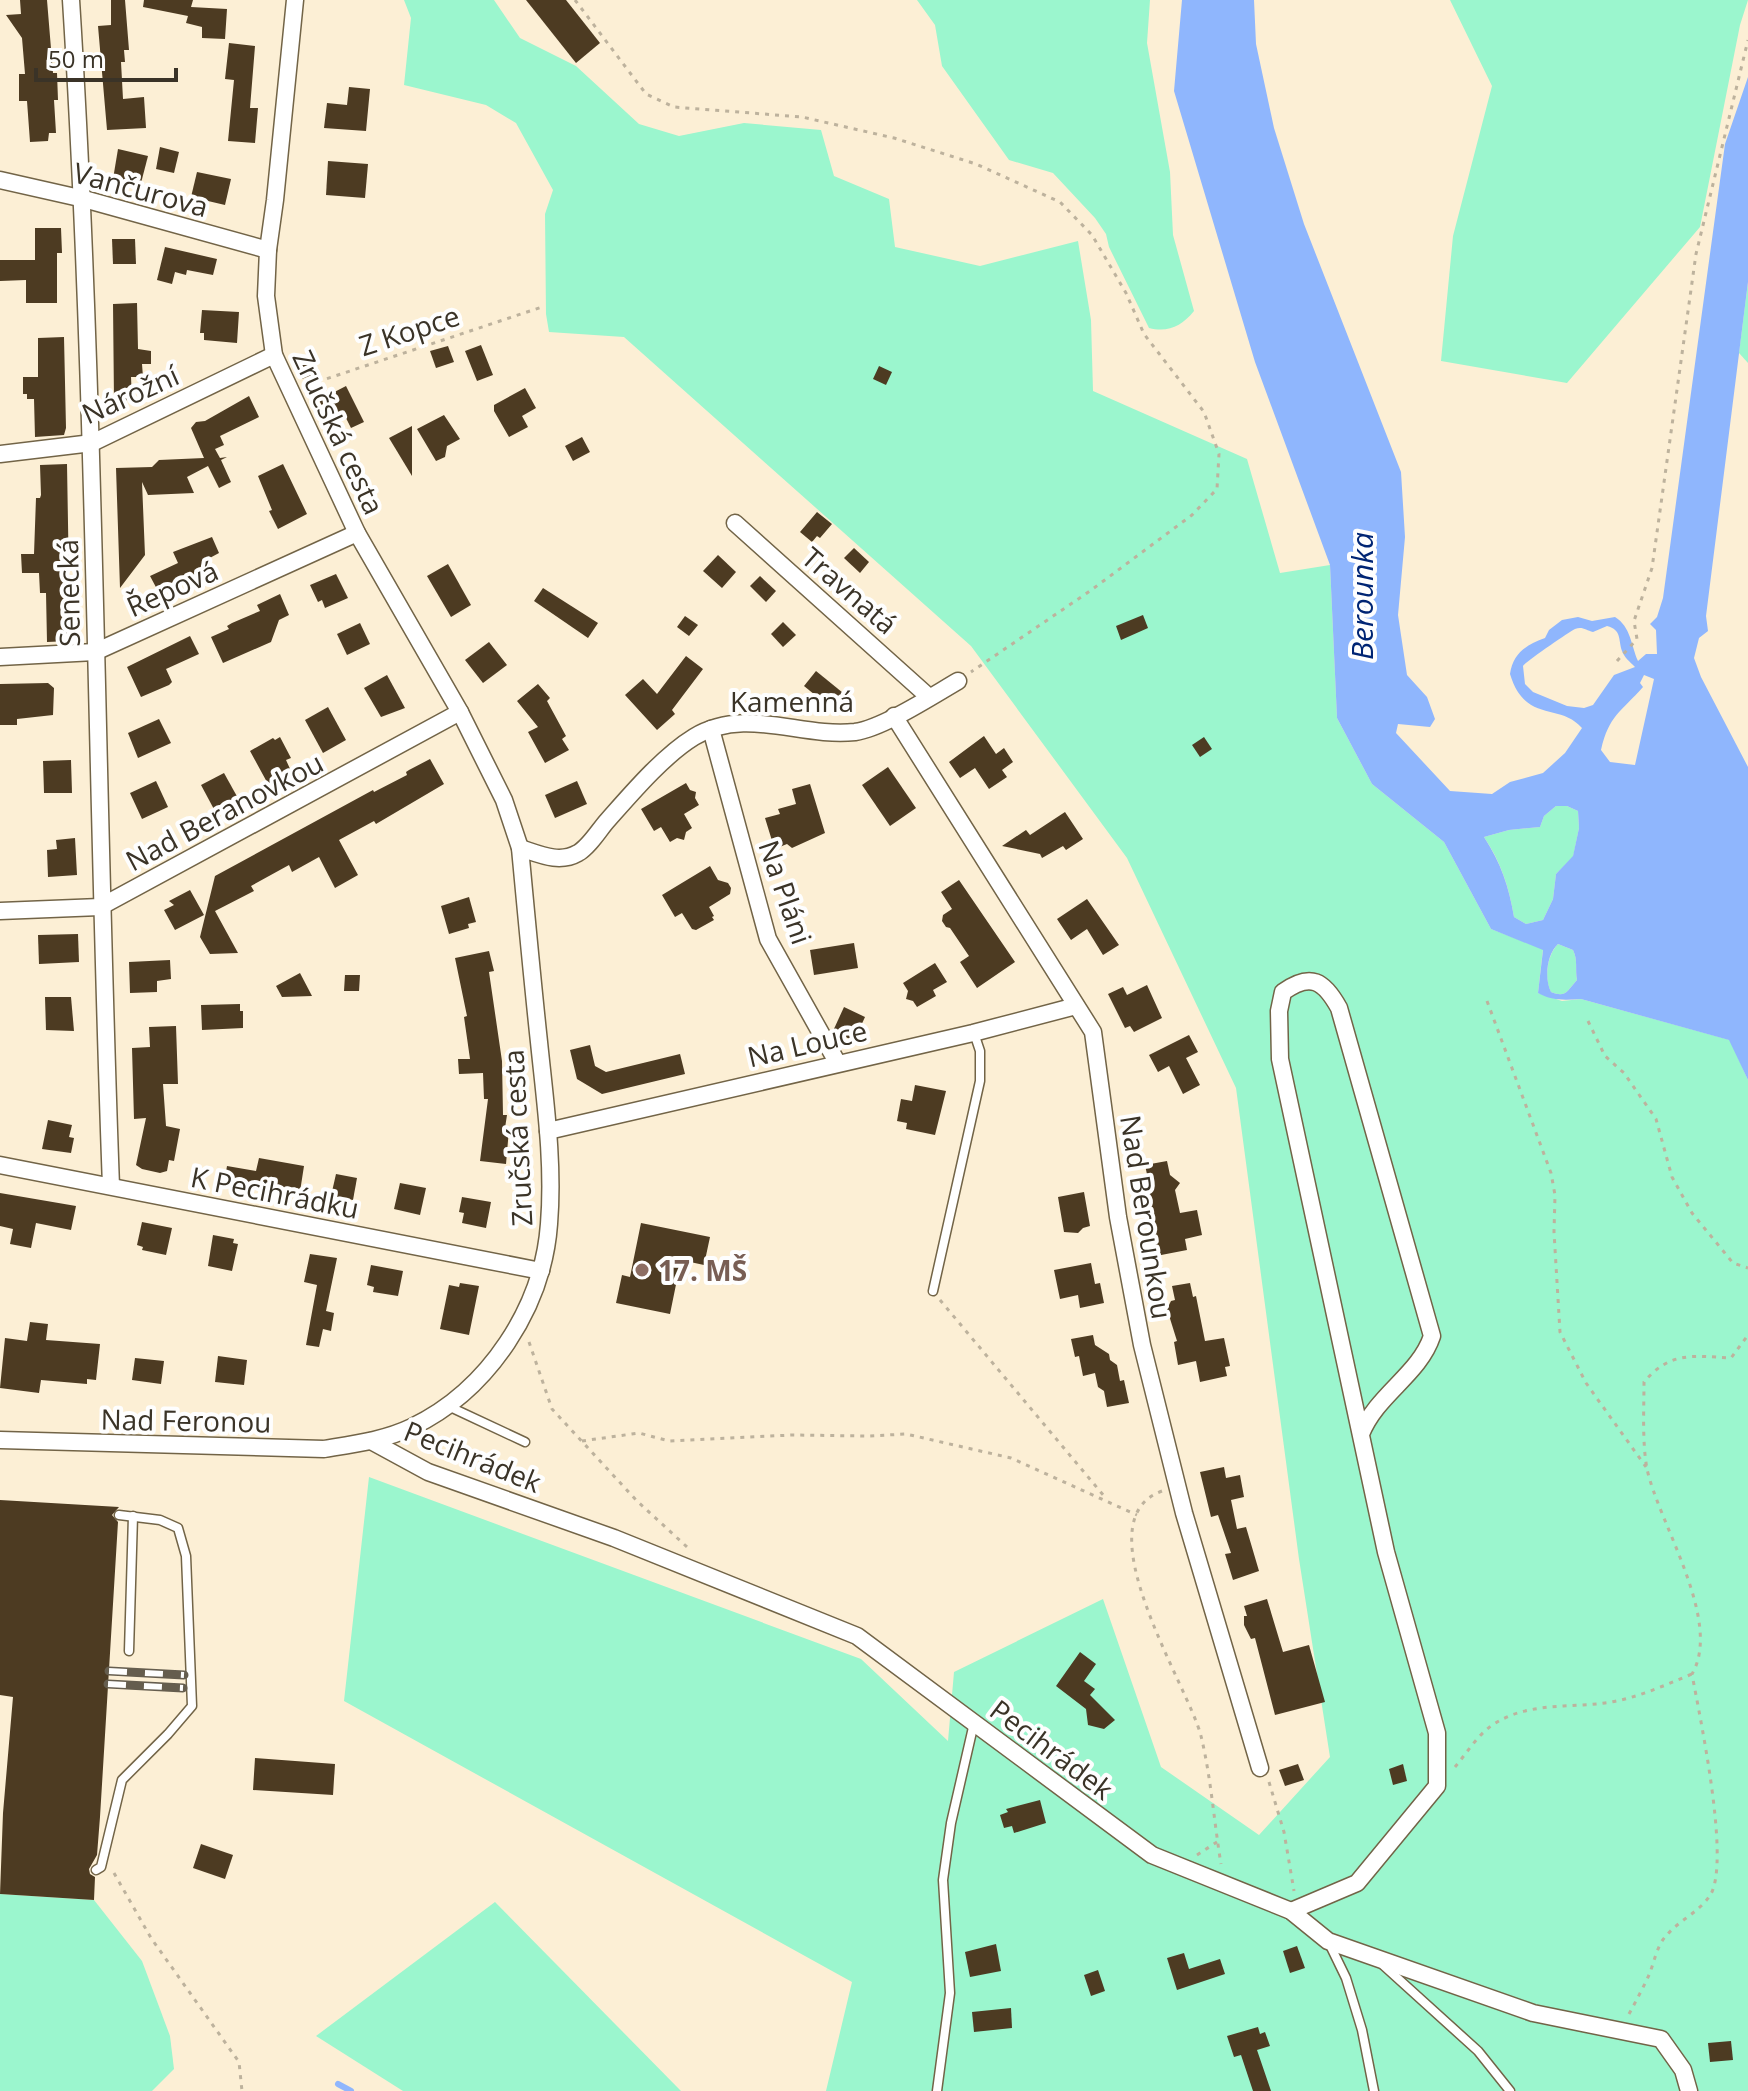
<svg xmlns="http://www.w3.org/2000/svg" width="1748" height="2091" font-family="'Open Sans',sans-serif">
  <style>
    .green { fill: #9bf6ce }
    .water { fill: #8fb6fd; fill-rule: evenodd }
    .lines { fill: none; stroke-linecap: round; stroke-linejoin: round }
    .stream { stroke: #8fb6fd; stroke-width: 6 }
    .building { fill: #4d3b22 }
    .service-casing { stroke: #726447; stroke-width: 11 }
    .minor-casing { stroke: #726447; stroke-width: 19 }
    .path { stroke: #bdb29d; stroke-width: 3; stroke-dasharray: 4 6; stroke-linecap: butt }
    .service { stroke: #fff; stroke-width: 8 }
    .minor { stroke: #fff; stroke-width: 16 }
    .rail-casing { stroke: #655d4e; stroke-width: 9 }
    .rail { stroke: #fefefe; stroke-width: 6; stroke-dasharray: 18; stroke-linecap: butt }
    .education-dot { fill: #8d6e63; stroke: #fefefe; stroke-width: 3 }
    .labels { text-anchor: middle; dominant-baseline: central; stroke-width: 8; stroke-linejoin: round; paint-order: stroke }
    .street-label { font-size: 28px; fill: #3a3327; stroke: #fefefe }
    .education-label { font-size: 28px; font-weight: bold; fill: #785e54; stroke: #fefefe; text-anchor: start }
    .water-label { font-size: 30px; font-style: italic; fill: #002574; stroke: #fefefe }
  </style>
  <rect width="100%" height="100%" fill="#fcefd5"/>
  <g class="green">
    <path d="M404,0h90l26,38 56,28 63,58 40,12 65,-13 77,7 13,46 55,23 6,48 85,19 98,-25 13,79 2,71 154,68 33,114 50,-8 7,153 35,66 72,58 47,87 52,20 -5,44 24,8 19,-2 149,41 18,40v1011h-922l26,-109 -508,-281 25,-224 492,182 87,82 6,-69 149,-73 58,168 98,68 71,-78 -31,-198 -63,-471 -109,-230 -156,-212 -347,-309 -75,-5 -3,-18 -1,-100 8,-24 -37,-67 -30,-18 -82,-20 7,-67z"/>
    <path d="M917,0h233l-3,43 23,129 3,63 21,76c-12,15 -26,22 -45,17l-40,-81 -3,-13 -11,-16 -42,-45 -44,-13 -67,-94 -7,-41z"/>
    <path d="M1450,0h298l-8,25 -40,202 -133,156 -126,-22 12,-125 39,-150z"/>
    <path d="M1748,282v81l-9,-10z"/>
    <path d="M1556,806h11l11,5 1,17 -6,29 -17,17 -3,25 -10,21 -17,4 -12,-7c-5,-30 -13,-55 -30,-80l25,-7 31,-3 4,-11z"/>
    <path d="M1558,944l15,6c5,10 2,19 4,30 -10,11 -11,18 -26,12 -7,-14 -4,-37 7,-48z"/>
    <path d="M0,1894l94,6 48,61 28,75 4,33 -22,22h-152z"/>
    <path d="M495,1902l186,189h-278l-87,-55z"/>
  </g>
  <path class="water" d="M1182,0h72l2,44 18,84 30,96 97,248 4,65 -7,78 9,60 20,22 8,22 -5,8 -32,-3 -2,9 54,58 42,3 18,-12 33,-9 22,-20 17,-25c-22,-26 -57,-4 -72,-54 3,-21 16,-29 35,-36l4,-8 13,-10 16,-3 14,4 23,-4c16,10 16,28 23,44l8,-7h11l-1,-24 -6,-6 7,-7 6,-19 62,-454 23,-67v205l-42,334 2,15 -9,7 -5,20 7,19 47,90v313l-19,-40 -148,-41c-16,1 -29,2 -43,-6l5,-43 -52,-21 -47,-87 -72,-58 -35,-66 -7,-153 -75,-203 -81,-271zM1607,626c15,4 11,13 15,25 2,6 8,11 13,16l-21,8 -21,30 -9,3 -17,-2 -34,-14 -8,-8 -2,-18c2,-4 46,-34 52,-37 7,-3 11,1 18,3zM1644,675l10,4 -19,86 -25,-3 -9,-12c8,-35 20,-38 42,-63l-3,-4zM1556,806h11l11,5 1,17 -6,28 -17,18 -3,25 -10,21 -17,4 -12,-7c-5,-30 -13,-54 -30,-80l25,-7 31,-3 4,-11zM1558,944l15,6c5,10 2,19 4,30 -10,11 -11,18 -26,12 -7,-14 -4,-38 7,-48z"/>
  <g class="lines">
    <path class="stream" d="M338,2084l13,7"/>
  </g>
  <g class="building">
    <path d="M20,0h27l6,73h4l1,27h-4l2,33h-7l-1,8 -18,1 -3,-41h-8v-27h6l-3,-36 -16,-23 15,-1z"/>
    <path d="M111,0h14l4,50h-5l1,12h-4l2,37 21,-2 2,31 -39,2 -9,-104 13,-1z"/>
    <path d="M144,0h49l-2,7 36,2 -2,30 -23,-1v-11l-16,-4 2,-7 -45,-9z"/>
    <path d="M526,0h40l34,43 -24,20z"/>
    <path d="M229,43l26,3 -5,62h8l-3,35 -27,-2 6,-61 -9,-1z"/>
    <path d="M349,87l21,2 -4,42 -42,-3 3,-25 20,2z"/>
    <path d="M160,147l19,5 -5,21 -18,-4z"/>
    <path d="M118,149l30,7 -7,27 -28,-4z"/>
    <path d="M328,161l40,3 -3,34 -39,-3z"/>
    <path d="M197,172l34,7 -6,26 -34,-8z"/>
    <path d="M35,228h26l1,25h-5v50h-31v-23l-26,1v-21h35z"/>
    <path d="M112,239h23l1,25h-23z"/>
    <path d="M165,247l52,12 -4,16 -26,-5 -1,5 -11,-3 -3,12 -15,-4z"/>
    <path d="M137,303l1,46 13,2v13h-9l1,13h-12l1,23 -18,1 -1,-97z"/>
    <path d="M202,310l37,2 -2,31 -33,-3v-7h-4z"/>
    <path d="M64,337l2,91 -2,7 -29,2 -1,-38h-7v-5h-4v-17h15v-39z"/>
    <path d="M481,345l12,30 -16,6 -12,-30z"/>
    <path d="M448,346l6,16 -18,6 -6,-17z"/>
    <path d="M309,354l8,19 -15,6 -8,-20z"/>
    <path d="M879,366l13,6 -6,13 -13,-6z"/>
    <path d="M346,386l18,36 -13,6 -5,-10 -14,8 -13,-26z"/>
    <path d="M525,388l11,20 -14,8 6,11 -19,10 -15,-26v-6z"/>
    <path d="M249,396l10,21 -39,19 4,9 -9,4 5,9 7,-1 -6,3 10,22 -12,6 -11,-22 -21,11 7,16 -46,2 -6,-13 3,73 -25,33 -4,-120 36,-1 7,-7 45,-2 -13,-30 5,-6 9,-1z"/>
    <path d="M444,415l16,24 -13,7 -2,11 -9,4 -19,-32z"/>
    <path d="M412,426v50l-23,-38z"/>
    <path d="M582,437l8,15 -17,9 -8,-15z"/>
    <path d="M67,464l3,177 -23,1 -1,-49h-6l-1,-20h-17l-1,-19h13l2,-56h4l1,-3 -1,-30z"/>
    <path d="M283,464l24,50 -29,15 -9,-18 3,-1 -14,-34z"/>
    <path d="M817,512l15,12 -12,14 -3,-2 -5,6 -12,-10z"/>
    <path d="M212,537l7,16 -13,7 3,8 -11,5 -1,6 -11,1 -28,11 -8,-15 28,-13 -5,-11z"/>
    <path d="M854,548l15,14 -9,11 -16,-15z"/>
    <path d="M718,555l18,17 -14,16 -19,-17z"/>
    <path d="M448,564l23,41 -20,12 -24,-41z"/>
    <path d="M336,574l12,24 -23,10 -3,-8 -4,2 -8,-17z"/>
    <path d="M760,576l16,15 -10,11 -16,-16z"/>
    <path d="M543,588l55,35 -10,15 -54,-37z"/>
    <path d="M280,594l9,21 -10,5 -8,22 -48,21 -12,-26 18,-8 -2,-3 5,-3 28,-12 -3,-6z"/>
    <path d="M1143,615l5,13 -27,12 -5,-14z"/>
    <path d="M685,616l13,9 -9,11 -12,-9z"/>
    <path d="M783,622l13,13 -13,12 -12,-13z"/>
    <path d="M360,623l10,21 -23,11 -10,-21z"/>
    <path d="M190,636l9,18 -33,15 6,13 -3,3 -28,12 -14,-30z"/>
    <path d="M489,642l18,23 -24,18 -18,-23z"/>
    <path d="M686,656l17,13 -31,41 3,4 -18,16 -32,-35 18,-16 14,15z"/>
    <path d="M816,671l32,26 -12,15 -32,-26z"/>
    <path d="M387,675l18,33 -24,9 -17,-29z"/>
    <path d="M48,683l6,5 -1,27 -36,4v6h-17v-41z"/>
    <path d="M538,684l12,14 -3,3 19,35 -4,3 7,11 -24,13 -17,-31 10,-5 -21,-26z"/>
    <path d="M328,707l18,33 -23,13 -18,-33z"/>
    <path d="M159,719l12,24 -33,15 -10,-25z"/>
    <path d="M984,736l12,18 8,-6 9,14 -11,8 5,7 -18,12 -14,-21 -15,10 -11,-16z"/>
    <path d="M280,737l11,21 -5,2 5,11 -23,13 -18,-33 23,-13 2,2z"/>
    <path d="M1204,737l8,12 -12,8 -8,-12z"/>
    <path d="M430,759l14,25 -68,40 -2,-3 -35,19 19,35 -23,13 -16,-31 -27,15 -3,-7 -38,21 3,5 -39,20 23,42 -28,1 -10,-17 15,-61 158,-86 1,2 33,-17 -1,-3 3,-2z"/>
    <path d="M71,760l1,33h-28l-1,-32z"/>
    <path d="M888,767l28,41 -26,18 -28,-41z"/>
    <path d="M224,773l15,27 -23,13 -15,-28z"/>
    <path d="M156,781l12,26 -26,12 -12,-26z"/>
    <path d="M577,781l10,23 -32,14 -10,-23z"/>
    <path d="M686,783l4,7 6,2 -1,6 4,7 -15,9 8,14 -6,4 -2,8 -7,-2 -7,4 -9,-15 -7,4 -13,-22z"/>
    <path d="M810,784l15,49 -33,15 -5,-4 -10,4 -4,-4 -8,-26 15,-4 -2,-5 18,-5 -4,-15z"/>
    <path d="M1065,812l18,27 -17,11 -3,-4 -21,12 -2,-4 -38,-8 24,-16 4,5z"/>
    <path d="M75,838l2,37 -29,2 -1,-27 10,-1 -1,-9z"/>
    <path d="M710,866l8,14 10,3 3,5 -1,6 -21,13 5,9 -2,1 2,3 -18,10 -4,-1 -10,-16 -7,4 -13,-22z"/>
    <path d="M959,880l56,82 -38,26 -17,-26 9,-6 -19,-28 -4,-1 -4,-6 1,-6 9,-6 -11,-17z"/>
    <path d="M190,890l14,25 -29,15 -11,-20 10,-5 -5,-4z"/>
    <path d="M469,897l7,25 -8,2 1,4 -20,6 -8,-28z"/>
    <path d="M1087,899l32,46 -16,10 -16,-26 -16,11 -14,-21z"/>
    <path d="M78,934l1,28 -40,2 -1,-29z"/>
    <path d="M854,943l4,25 -44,7 -4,-25z"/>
    <path d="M489,951l5,20 -5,1 13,89 1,54h4l-2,13 4,1 -3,35 -26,-3 8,-62h-4l-1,-26 -24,1 -1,-15h12l-6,-42 3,-1 -12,-58z"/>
    <path d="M170,960l1,19 -14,2v11l-27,1 -1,-31z"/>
    <path d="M935,963l12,19 -14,8 3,6 -19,11 -4,-6 -7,-2 2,-8 -5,-8z"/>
    <path d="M300,973l12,23 -30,1 -6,-11z"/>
    <path d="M345,975h15l-1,16h-15z"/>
    <path d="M1147,985l15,33 -28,14 -4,-6 -5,2 -17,-34 15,-7 4,8z"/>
    <path d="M45,997h26l3,34 -28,-1z"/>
    <path d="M240,1004v7h3v17l-41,2 -1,-25z"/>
    <path d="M844,1007l21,10 -11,24 -21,-10z"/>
    <path d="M176,1026l2,58h-15l3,42 14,3 -6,32 -5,-1 -2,11 -7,2 -18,-4 -6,-4 10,-47 -12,1 -2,-71 18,-1 -1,-20z"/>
    <path d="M1189,1035l9,17 -12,6 14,27 -17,9 -14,-28 -11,6 -9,-17z"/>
    <path d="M590,1045l5,21 11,6 74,-18 5,20 -83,20 -25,-15 -7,-29z"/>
    <path d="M915,1085l31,6 -11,44 -29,-6 1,-6 -10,-2 4,-22 11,2z"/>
    <path d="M48,1120l24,5 -3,12 5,1 -3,15 -29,-4z"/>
    <path d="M259,1158l45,8 -5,32 -75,-15 3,-17 29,5z"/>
    <path d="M1167,1161l3,14 10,8 -5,7 5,23 17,-3 5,25 -17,4 2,11 -31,6 -9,-61 -8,-4 9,-12 -3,-14z"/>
    <path d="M336,1174l21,4 -4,22 -22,-4z"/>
    <path d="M400,1183l26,5 -6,27 -26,-6z"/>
    <path d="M1084,1192l6,34 -7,2 -5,5 -14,-1 -6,-35z"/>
    <path d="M0,1193l76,13 -5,24 -35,-7 -5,25 -21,-4 3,-15 -13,-3z"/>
    <path d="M462,1197l29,5 -5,26 -24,-5 2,-10 -5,-1z"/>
    <path d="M142,1222l30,6 -6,27 -24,-5 1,-3 -6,-2z"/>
    <path d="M641,1223l69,14 -6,28 -23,-5 -11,54 -54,-11 6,-28 8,2z"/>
    <path d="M213,1235l21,4 -1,4 5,1 -6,27 -24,-5z"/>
    <path d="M310,1254l27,4 -11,53 8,2 -3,18 -8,-2 -4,18 -13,-2 11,-60 -13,-3z"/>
    <path d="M1091,1263l4,21 5,-1 4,20 -24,5 -2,-13 -18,4 -6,-29z"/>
    <path d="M371,1265l32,6 -5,25 -25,-4 1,-5 -7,-2z"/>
    <path d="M460,1283l19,3 -10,49 -29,-6 9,-44 10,2z"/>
    <path d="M1190,1283l3,14 3,-1 9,45 19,-3 6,28 -5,1 2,9 -27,6 -4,-21 -18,4 -4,-23 3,-1 -10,-32 4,-8 4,-1 -3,-14z"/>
    <path d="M30,1322l18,2 -2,16 54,4 -4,36 -9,-1v5l-46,-4 -2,13 -39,-5 5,-50 22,3z"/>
    <path d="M1093,1335l2,10 14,9 1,6 7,5 3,16 4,-1 5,23 -22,4 -3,-16 -6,-4 -3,-14 -12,3 -4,-20 -4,1 -4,-18z"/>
    <path d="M218,1356l29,4 -3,25 -29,-3z"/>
    <path d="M135,1358l29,3 -3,23 -29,-4z"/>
    <path d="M1224,1467l2,11 14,-3 4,22 -13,3 6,29 9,-2 13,44 -26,9 -8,-26 6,-1 -13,-38 -7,2 -11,-45z"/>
    <path d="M0,1500l119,7 -7,8 6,7 -18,295 -3,38 -8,14 1,5 5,3 -1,23 -94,-6 3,-81 10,-116 -13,-2z"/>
    <path d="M1267,1599l16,53 26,-7 16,57 -50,13 -20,-77 -4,1 -7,-14v-9h3l-3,-10z"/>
    <path d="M1080,1652l16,12 -12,17 11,8 -5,6 25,25 -11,9 -16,-4 -2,-16 -30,-23z"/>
    <path d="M255,1758l80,6 -2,31 -80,-5z"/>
    <path d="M1298,1764l6,16 -19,6 -6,-16z"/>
    <path d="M1403,1764l4,17 -14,4 -4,-16z"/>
    <path d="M1040,1800l6,23 -32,10 -2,-7 -8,2 -4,-13 8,-3 -2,-3z"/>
    <path d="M201,1844l32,11 -8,24 -32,-11z"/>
    <path d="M996,1944l5,27 -31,6 -5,-25z"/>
    <path d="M1297,1946l8,22 -15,5 -7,-22z"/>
    <path d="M1184,1953l5,16 31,-10 5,15 -48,16 -10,-32z"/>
    <path d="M1098,1970l7,21 -14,5 -7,-21z"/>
    <path d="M1011,2008l1,20 -38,4 -2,-20z"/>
    <path d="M1258,2027l2,7 5,-2 5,14 -13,4 14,41h-18l-12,-36 -7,2 -7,-21z"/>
    <path d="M1731,2041l2,19 -23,2 -2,-19z"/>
  </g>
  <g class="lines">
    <g class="service-casing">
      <g id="service">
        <path d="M933,1291l47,-210v-30l-6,-18"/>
        <path d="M448,1406l77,36"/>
        <path d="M129,1651l4,-135"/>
        <path d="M96,1870l5,-3 21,-87 46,-46 24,-28 -6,-150 -8,-28 -18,-8 -41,-5"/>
        <path d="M1328,1941l18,37 16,52 12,61"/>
        <path d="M1383,1965l95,86 32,40"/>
        <path d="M937,2091l13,-98 -7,-113 8,-57 23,-100"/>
      </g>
    </g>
    <g class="minor-casing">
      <g id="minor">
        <path d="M71,0c25,395 25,791 40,1186"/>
        <path d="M0,180l84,19 184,51"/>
        <path d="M0,454l92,-11 182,-88"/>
        <path d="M735,523l194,174"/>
        <path d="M0,657l95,-5 262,-119"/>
        <path d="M894,716l199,316 25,185 24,128 42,168 76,255"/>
        <path d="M711,729l57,210 69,123"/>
        <path d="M520,848c19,6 39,16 58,5 11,-6 21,-23 29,-32 24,-27 56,-65 87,-84 52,-31 106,1 161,-5 28,-4 77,-36 103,-51"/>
        <path d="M0,911l100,-4 360,-195"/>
        <path d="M548,1131l425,-98 103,-27"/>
        <path d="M0,1165l541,106"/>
        <path d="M0,1440l324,9c30,-5 61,-9 88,-22 77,-37 131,-120 137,-203 5,-61 -4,-123 -10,-182 -7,-65 -13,-130 -19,-194l-16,-48 -44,-88 -103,-179 -83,-178 -8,-59 2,-46 7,-50 20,-200"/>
        <path d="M371,1441l57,31 186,66 243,98 295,219 139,56 37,30 205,72 128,26 22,31 6,21"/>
        <path d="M1291,1911l66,-28 80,-97v-53l-51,-181 -106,-493 -1,-48 4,-19c28,-20 41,-11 56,16l93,328c-13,39 -55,58 -71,98"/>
      </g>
    </g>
    <g class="path">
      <path d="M575,0l71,94 28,13 128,10 92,21 82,26 84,38 32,33 34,58 18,41 60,78 15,42 -2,35 -25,26 -102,76 -119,81"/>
      <path d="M308,385l234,-78"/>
      <path d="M1617,661l20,-22 -3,-18 18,-53 44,-314 52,-214"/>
      <path d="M1487,1001l64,172 4,22 -1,37 6,100 26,51 60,84"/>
      <path d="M1588,1021l17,35 19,17 32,46 16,58 20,36 41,50 15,5"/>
      <path d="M940,1300l164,196"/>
      <path d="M529,1342l23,67 85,92 50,46"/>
      <path d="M582,1441l57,-8 30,8 123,-6 77,1 37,-2 105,24 126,57"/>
      <path d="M1162,1491c-82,29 27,196 39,245 10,41 13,86 20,128"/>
      <path d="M1455,1767c11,-13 22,-31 36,-41 34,-24 76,-18 114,-23 30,-4 58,-17 87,-29"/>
      <path d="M1269,1782l15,50 10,59"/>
      <path d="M1197,1855l20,-13"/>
      <path d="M114,1873l37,65 88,124 3,29"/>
      <path d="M1629,2014c7,-13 14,-26 20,-39 5,-12 8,-30 17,-39 13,-16 34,-24 45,-42 19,-36 -11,-176 -19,-220 31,-53 -33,-150 -45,-205 -5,-28 -3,-59 -3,-87 26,-31 49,-26 87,-24l17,-23"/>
    </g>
    <use href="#service" class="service"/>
    <use href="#minor" class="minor"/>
    <g class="rail-casing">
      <g id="rail">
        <path d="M109,1671l75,4"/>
        <path d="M108,1684l75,4"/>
      </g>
    </g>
    <use href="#rail" class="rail"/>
  </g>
  <circle class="education-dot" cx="642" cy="1270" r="8"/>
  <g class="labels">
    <g class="street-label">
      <text transform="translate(141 189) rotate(15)">Vančurova</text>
      <text transform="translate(409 330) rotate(-18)">Z Kopce</text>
      <text transform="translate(130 394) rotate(-24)">Nárožní</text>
      <text transform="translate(339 432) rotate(65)">Zručská cesta</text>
      <text transform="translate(172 588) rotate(-24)">Řepová</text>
      <text transform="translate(850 590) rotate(41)">Travnatá</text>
      <text transform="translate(68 593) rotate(-91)">Senecká</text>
      <text x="792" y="701">Kamenná</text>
      <text transform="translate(224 811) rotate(-28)">Nad Beranovkou</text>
      <text transform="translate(786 892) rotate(71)">Na Pláni</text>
      <text transform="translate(807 1043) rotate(-13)">Na Louce</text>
      <text transform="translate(517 1138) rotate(-93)">Zručská cesta</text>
      <text transform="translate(275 1192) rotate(11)">K Pecihrádku</text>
      <text transform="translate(1147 1217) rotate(81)">Nad Berounkou</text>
      <text transform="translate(186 1420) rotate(1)">Nad Feronou</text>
      <text transform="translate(473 1456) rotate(22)">Pecihrádek</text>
      <text transform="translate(1052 1749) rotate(37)">Pecihrádek</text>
    </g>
    <g class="education-label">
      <text x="658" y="1270">17. MŠ</text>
    </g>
    <g class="water-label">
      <text transform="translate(1361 596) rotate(-90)">Berounka</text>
    </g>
  </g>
  <path d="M36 68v12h140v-12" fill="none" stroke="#3a3327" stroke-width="4"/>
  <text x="48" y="68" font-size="24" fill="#3a3327" stroke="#fefefe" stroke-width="6" paint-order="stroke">50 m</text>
</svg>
